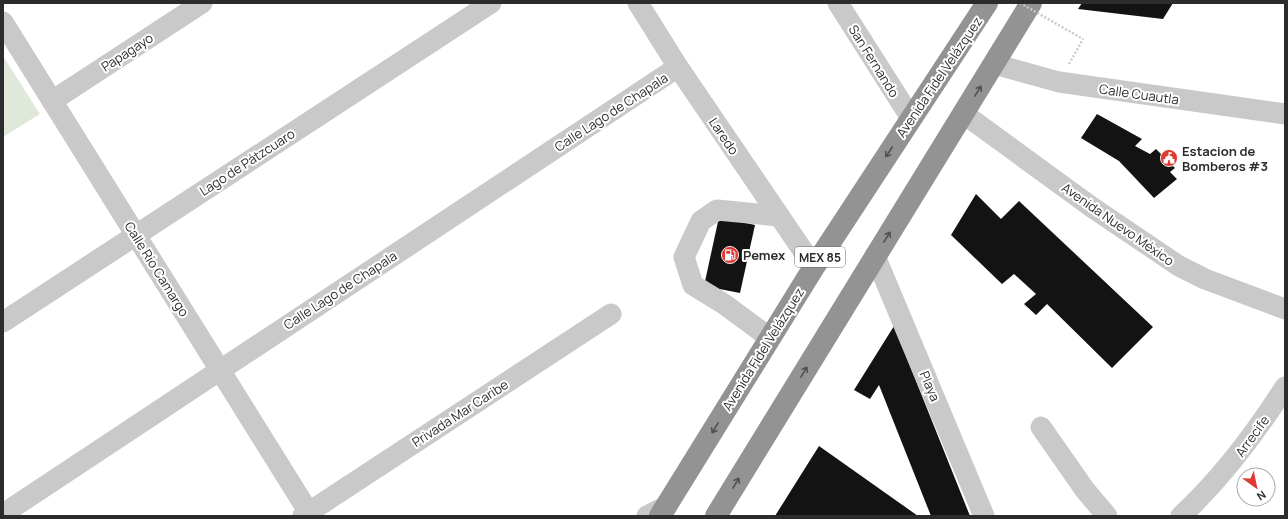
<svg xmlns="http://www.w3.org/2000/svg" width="1288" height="519" font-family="Manrope,sans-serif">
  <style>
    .green { fill: #e0e9d9 }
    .building { fill: #131313 }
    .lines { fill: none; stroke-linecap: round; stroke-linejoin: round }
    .path { stroke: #c9c9c9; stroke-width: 2.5; stroke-dasharray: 2 2; stroke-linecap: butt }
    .minor { stroke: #c9c9c9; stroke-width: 21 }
    .highway { stroke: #939393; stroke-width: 22 }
    .path-bridge { stroke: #c9c9c9; stroke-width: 2.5; stroke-dasharray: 2 2; stroke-linecap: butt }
    .oneway { stroke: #505050 }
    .labels { text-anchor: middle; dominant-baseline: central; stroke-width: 4; stroke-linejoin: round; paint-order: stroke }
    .shield { fill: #fff; stroke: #6b6b6b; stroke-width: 1 }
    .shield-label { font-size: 12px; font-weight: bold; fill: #2c2c2c }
    .street-label { font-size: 13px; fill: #2c2c2c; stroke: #fff }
    .poi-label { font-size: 13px; font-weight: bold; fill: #2c2c2c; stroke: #fff; text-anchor: start }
  </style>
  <rect width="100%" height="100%" fill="#fff"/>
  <path class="green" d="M3,56l37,58 -37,23z"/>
  <g class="building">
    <path d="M1082,3h91l-10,16 -85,-10z"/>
    <path d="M1097,114l45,25 -7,7 15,8 6,-5 19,19 -5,4 7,7 -23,19 -35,-37 -38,-23z"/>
    <path d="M976,194l25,25 18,-18 134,126 -41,41 -65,-64 -11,11 -12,-11 12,-10 -22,-20 -12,10 -51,-49z"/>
    <path d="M719,217l36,8 -15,68 -36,-7z"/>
    <path d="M894,326l76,190h-39l-52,-131 -9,14 -16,-9z"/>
    <path d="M819,446l99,70h-143z"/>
  </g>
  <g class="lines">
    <path class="path" d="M1069,64l14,-25"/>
    <g class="minor">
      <path d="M638,3l40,64 136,200"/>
      <path d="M838,3l73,115"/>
      <path d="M3,22l308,494"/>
      <path d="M994,64l65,18 226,32"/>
      <path d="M52,101l150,-98"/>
      <path d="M964,114l129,94 86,58 26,13 80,30"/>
      <path d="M875,256l109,260"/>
      <path d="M3,322l488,-319"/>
      <path d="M770,338l-46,-34 -31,-19 -9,-28 17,-36 16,-11 62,6"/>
      <path d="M1041,427l44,63 22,26"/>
      <path d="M3,514l675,-447"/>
      <path d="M303,516l308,-202"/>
      <path d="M647,516l20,-10"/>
      <path d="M1181,516c41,-38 74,-82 104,-129"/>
    </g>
    <g class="highway">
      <path d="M660,516l154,-249 173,-264"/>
      <path d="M716,516l315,-513"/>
    </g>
    <path class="path-bridge" d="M1020,3l63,36"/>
  </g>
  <defs><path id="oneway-shaft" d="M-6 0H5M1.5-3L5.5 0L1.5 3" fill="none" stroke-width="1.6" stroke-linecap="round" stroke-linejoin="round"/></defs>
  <g class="oneway">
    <use href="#oneway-shaft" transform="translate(978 91) rotate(-58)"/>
    <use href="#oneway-shaft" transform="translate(889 152) rotate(123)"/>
    <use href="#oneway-shaft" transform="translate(887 237) rotate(-58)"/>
    <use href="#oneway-shaft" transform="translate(804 372) rotate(-58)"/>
    <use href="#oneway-shaft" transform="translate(715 428) rotate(121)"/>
    <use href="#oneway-shaft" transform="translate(736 483) rotate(-59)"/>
  </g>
  <defs>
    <g id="civic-disc" transform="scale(0.9)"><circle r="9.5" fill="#dd3a33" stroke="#fff"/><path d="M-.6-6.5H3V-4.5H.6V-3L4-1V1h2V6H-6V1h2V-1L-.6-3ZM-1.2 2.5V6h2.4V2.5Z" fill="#fff"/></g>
    <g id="fuel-disc" transform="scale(0.9)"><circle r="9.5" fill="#dd3a33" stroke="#fff"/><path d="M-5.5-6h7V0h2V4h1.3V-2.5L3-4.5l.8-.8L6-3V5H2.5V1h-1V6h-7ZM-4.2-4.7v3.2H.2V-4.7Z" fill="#fff"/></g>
  </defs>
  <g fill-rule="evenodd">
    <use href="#civic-disc" x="1169" y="158"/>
    <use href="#fuel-disc" x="730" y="255"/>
  </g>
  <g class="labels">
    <rect class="shield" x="795" y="247" width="50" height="20" rx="3"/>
    <g class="shield-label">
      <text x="820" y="257">MEX 85</text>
    </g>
    <g class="street-label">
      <text transform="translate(127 52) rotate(-33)">Papagayo</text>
      <text transform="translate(874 61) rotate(58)">San Fernando</text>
      <text transform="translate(939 77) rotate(-56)">Avenida Fidel Velázquez</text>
      <text transform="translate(1139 94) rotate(8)">Calle Cuautla</text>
      <text transform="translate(611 112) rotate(-33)">Calle Lago de Chapala</text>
      <text transform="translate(724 136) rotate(56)">Laredo</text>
      <text transform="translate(247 162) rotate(-33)">Lago de Pátzcuaro</text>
      <text transform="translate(1118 224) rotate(35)">Avenida Nuevo México</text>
      <text transform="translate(157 269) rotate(58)">Calle Río Camargo</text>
      <text transform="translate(340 290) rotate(-33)">Calle Lago de Chapala</text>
      <text transform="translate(763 349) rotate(-58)">Avenida Fidel Velázquez</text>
      <text transform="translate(930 386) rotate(67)">Playa</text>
      <text transform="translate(460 413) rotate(-33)">Privada Mar Caribe</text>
      <text transform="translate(1252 436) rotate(-54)">Arrecife</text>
    </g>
    <g class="poi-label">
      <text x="1182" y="151">Estacion de<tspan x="1182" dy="15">Bomberos #3</tspan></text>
      <text x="743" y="255">Pemex</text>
    </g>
  </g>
  <rect width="1288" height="519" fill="none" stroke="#2c2c2c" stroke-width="8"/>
  <g transform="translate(1256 487) rotate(147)"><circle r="19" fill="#ffffff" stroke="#ababab"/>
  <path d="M0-3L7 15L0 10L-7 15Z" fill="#dd3a33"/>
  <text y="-6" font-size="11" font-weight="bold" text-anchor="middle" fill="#2c2c2c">N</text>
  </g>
</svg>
